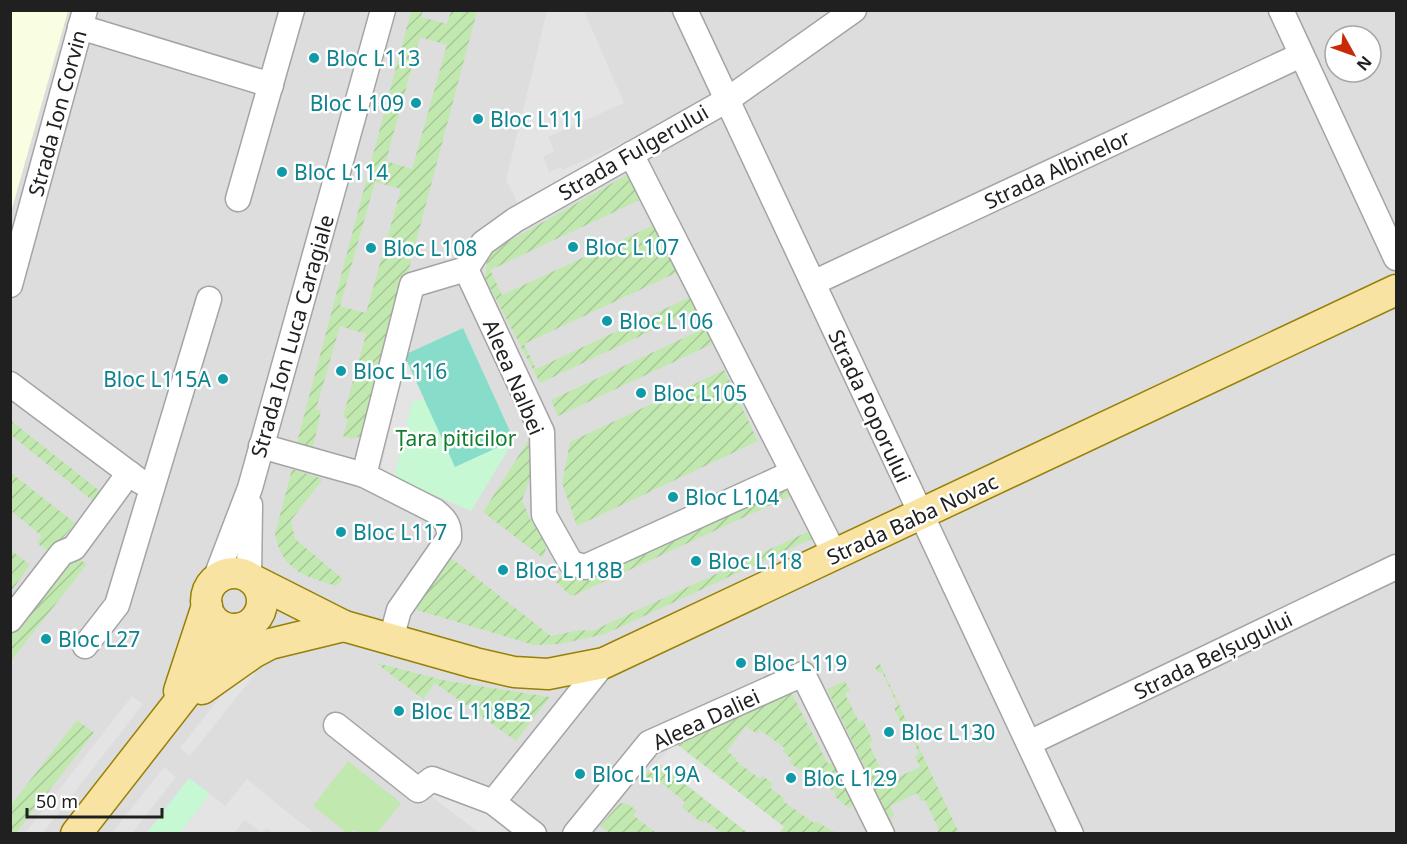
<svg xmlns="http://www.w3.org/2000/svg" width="1407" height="844" font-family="'Noto Sans',sans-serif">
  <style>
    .residential { fill: #dedddd; fill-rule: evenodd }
    .education { fill: #f9fee2 }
    .grass { fill: #c1e8af }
    .park { fill: #c6f8d3 }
    .garden { fill: url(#garden-furrows); fill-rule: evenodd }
    .pitch { fill: #88dcca }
    .parking { fill: #e4e4e4 }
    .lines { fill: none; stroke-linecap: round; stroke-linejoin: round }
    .minor-casing { stroke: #a4a4a4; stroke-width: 27 }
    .major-casing { stroke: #968006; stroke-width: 33 }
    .minor { stroke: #fff; stroke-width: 24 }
    .major { stroke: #f9e3a3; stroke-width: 30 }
    .culture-dot { fill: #0f9aa8; stroke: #fff; stroke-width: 2 }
    .labels { text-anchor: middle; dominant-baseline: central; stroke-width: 5; stroke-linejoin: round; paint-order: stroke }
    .culture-label { font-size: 21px; fill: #0d838f; stroke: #fff; text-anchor: start }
    .street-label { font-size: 21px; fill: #202020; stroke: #fff }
    .park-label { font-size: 21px; fill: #107c2c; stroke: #fff }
  </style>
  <defs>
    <pattern id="garden-furrows" width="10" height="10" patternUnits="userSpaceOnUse" patternTransform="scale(1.5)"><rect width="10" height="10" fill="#c1e8af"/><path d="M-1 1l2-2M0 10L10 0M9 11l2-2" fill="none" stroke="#a6c796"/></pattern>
  </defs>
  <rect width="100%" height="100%" fill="#f0efe7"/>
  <path class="residential" d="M11,11h1385v822h-1385zM1335,36h36v36h-36z"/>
  <path class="education" d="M11,10l57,1 -57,201 -1,-201z"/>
  <path class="grass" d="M348,761l53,42 -24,30h-18l-4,-3 -8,3 -34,-27z"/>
  <g class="park">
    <path d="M463,328l51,112 -43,71 -77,-34 18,-76 12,-2 -20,-44z"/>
    <path d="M189,778l21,16 -30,39 -34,1z"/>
  </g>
  <g class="garden">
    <path d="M411,11h12l-2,6 26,7 4,-13h26l-112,424 -14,4 -8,-3 5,-17 -5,-2 23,-83 -26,-8 -24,83 5,2 -9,41 -16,-6zM420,37l27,8 -35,124 -26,-8zM375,182l26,7 -35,124 -26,-7z"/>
    <path d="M632,172l12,26 -154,72 12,25 154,-71 22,48 -154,72 12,25 154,-72 6,13 -156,73 -55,-105 3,-25z"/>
    <path d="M705,328l7,16 -154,72 -7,-16z"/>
    <path d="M724,370l34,71 -181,85 -15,-43 8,-41z"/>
    <path d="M10,420l91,72 -8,9 -82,-66z"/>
    <path d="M531,436l4,29 -13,35 9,21 17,19 -5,18 -60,-46z"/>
    <path d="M292,469l31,10 -32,41 4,19 48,40 -7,7c-31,-10 -54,-15 -61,-52z"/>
    <path d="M10,472l65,51 -24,30 -14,-10 5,-7 -31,-25z"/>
    <path d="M784,487l15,5 -224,103 -4,1 -15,-14 9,-10z"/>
    <path d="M816,528l4,7 -215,99 -45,10 -26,1 -117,-35v-6l34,-46 100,78 29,-6 12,1z"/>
    <path d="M11,550l19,15 -18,25 -2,-2z"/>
    <path d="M76,558l11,6 -76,97 -1,-27 55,-72z"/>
    <path d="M376,663l71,18 103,16 -34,44 -81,-58 -12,16z"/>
    <path d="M880,664l79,169h-22l2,-3 -14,-30 -4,1 -4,-8 -27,13 4,9 -4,3 6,15 -69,-144 18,-8 5,10 -5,3 14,28 4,-2 10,21 -4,3 13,28 3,-1 5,10 30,-14 -5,-11 4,-2 -15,-33 -3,2 -7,-15 4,-2 -16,-34 -4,1 -3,-6z"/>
    <path d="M791,692l37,72 8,-3 23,40 -10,7 -15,-12 2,-3 -31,-23 -2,2 -13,-9 2,-4 -9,-7 2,-4 -25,-18 -3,4 -11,-8 -19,25 10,8 -1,2 24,18 3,-3 10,8 -3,4 14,10 -1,3 31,22 2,-2 19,12h-56l5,-6 -109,-84z"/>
    <path d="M77,720l17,13 -78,100h-5v-28z"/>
    <path d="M657,762l91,71h-26l-18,-13 -2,3 -20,-16 3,-5 -27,-22 -4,4 -10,-8z"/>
    <path d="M620,803l8,1 9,7 -4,4 23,18h-46l-10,-7z"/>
  </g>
  <path class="pitch" d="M463,328l51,112 -59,27 -51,-112z"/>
  <g class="parking">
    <path d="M547,11h37l40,92 -76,34 6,14 -11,6 6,15 12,-5 2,3 72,-33 3,4 -118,66 -14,-27z"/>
    <path d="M404,355l20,44 -12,3 -18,75 -14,-3z"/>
    <path d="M245,666l10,8 -65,82 -10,-8z"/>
    <path d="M132,696l11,8 -100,129h-18z"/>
    <path d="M675,743l109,84 -5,6h-31l-91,-71z"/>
    <path d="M164,767l12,10 -44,56h-20z"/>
    <path d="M247,779l34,28 33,26h-41l-7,-5 -4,5 -17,-13 -11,13h-54l30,-39 15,12z"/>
    <path d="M434,786l41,19 37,28h-33l-52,-40z"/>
  </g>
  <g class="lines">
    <g class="minor-casing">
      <g id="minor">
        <path d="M685,10l386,824"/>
        <path d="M1281,10l115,248"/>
        <path d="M80,27l191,58"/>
        <path d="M631,154l204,401"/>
        <path d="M238,199l54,-189"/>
        <path d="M466,269l76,163 2,83 27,48 14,4 207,-94"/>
        <path d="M813,283l488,-228"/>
        <path d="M10,285l75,-275"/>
        <path d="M10,384l131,98"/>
        <path d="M261,446l103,29 71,36c10,8 15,14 14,27l-50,72 -8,29"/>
        <path d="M364,475l48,-190 54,-16 17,-26 32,-23 212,-120 127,-90"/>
        <path d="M249,577l1,-72"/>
        <path d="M214,582l36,-94 133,-478"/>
        <path d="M10,620l52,-67 12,-5 55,-75"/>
        <path d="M85,646l32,-41 92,-306"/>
        <path d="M336,725l82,65 14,-11 61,23 41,32"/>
        <path d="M1029,743l367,-176"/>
        <path d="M493,802l111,-139"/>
        <path d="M575,834l74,-91 154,-69 79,160"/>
      </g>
    </g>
    <g class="major-casing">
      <g id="major">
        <circle cx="234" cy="601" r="28"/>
        <path d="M253,580l91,46 131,37 39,9 34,2 56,-11 792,-373"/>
        <path d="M202,689l51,-36 17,-9 74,-18"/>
        <path d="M179,691l28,-85"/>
        <path d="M76,834l160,-205"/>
      </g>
    </g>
    <use href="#minor" class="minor"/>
    <use href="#major" class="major"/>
  </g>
  <g class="culture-dot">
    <circle cx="314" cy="58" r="6"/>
    <circle cx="416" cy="103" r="6"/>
    <circle cx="478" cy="119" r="6"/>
    <circle cx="282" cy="172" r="6"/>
    <circle cx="573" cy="247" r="6"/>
    <circle cx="371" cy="248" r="6"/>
    <circle cx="607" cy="321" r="6"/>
    <circle cx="341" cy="371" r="6"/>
    <circle cx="223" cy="379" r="6"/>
    <circle cx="641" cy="393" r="6"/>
    <circle cx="673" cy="497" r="6"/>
    <circle cx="341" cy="532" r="6"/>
    <circle cx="696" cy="561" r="6"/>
    <circle cx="503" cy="570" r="6"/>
    <circle cx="46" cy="639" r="6"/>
    <circle cx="741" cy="663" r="6"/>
    <circle cx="399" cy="711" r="6"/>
    <circle cx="889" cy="732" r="6"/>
    <circle cx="580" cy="774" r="6"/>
    <circle cx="791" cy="778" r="6"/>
  </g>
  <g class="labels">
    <g class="culture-label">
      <text x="326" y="58">Bloc L113</text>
      <text x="404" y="103" text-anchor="end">Bloc L109</text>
      <text x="490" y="119">Bloc L111</text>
      <text x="294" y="172">Bloc L114</text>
      <text x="585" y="247">Bloc L107</text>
      <text x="383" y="248">Bloc L108</text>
      <text x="619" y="321">Bloc L106</text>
      <text x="353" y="371">Bloc L116</text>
      <text x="211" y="379" text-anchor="end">Bloc L115A</text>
      <text x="653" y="393">Bloc L105</text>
      <text x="685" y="497">Bloc L104</text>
      <text x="353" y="532">Bloc L117</text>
      <text x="708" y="561">Bloc L118</text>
      <text x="515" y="570">Bloc L118B</text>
      <text x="58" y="639">Bloc L27</text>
      <text x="753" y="663">Bloc L119</text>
      <text x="411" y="711">Bloc L118B2</text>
      <text x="901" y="732">Bloc L130</text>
      <text x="592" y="774">Bloc L119A</text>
      <text x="803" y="778">Bloc L129</text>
    </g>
    <g class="street-label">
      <text transform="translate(57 113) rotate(-75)">Strada Ion Corvin</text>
      <text transform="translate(633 152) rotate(-30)">Strada Fulgerului</text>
      <text transform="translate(1057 169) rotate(-25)">Strada Albinelor</text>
      <text transform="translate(292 336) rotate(-74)">Strada Ion Luca Caragiale</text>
      <text transform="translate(514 377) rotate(67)">Aleea Nalbei</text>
      <text transform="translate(870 406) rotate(65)">Strada Poporului</text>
      <text transform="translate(912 519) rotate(-25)">Strada Baba Novac</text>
      <text transform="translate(1213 655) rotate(-26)">Strada Belșugului</text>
      <text transform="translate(706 719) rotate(-25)">Aleea Daliei</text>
    </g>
    <g class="park-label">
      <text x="456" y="438">Țara piticilor</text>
    </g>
  </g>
  <rect width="1407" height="844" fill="none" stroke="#202020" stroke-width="24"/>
  <g transform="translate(1353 54) rotate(130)"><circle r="28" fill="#ffffff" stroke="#a6a6a6" stroke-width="1.5"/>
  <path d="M0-4.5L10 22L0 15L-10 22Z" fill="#c82a08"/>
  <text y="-9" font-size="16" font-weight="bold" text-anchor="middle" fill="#202020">N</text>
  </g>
  <path d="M27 808v9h135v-9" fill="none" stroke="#202020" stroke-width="3"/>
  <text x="36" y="808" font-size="18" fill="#202020" stroke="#ffffff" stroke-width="4.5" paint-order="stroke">50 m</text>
</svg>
